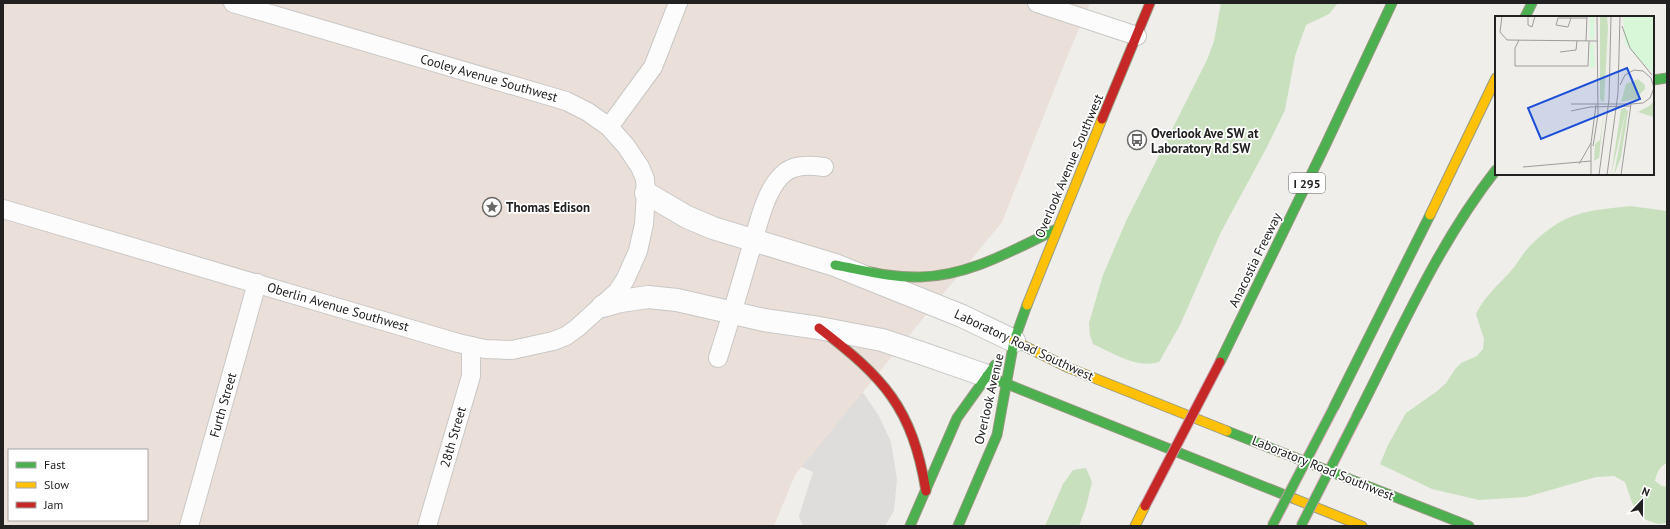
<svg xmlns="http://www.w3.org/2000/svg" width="1670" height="529" font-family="'PT Sans',sans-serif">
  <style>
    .residential { fill: #dedddb }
    .military { fill: #eadfd9; fill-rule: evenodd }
    .forest { fill: #c8e0bd }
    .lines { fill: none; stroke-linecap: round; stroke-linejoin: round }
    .lane-casing { stroke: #c8c8c6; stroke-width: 20 }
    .street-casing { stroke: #c8c8c6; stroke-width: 24 }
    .fast-casing { stroke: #989a80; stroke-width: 11 }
    .slow-casing { stroke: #989a80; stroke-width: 11 }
    .jam-casing { stroke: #989a80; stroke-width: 11 }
    .lane { stroke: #fdfcfc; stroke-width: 18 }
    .street { stroke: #fdfcfc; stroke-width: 22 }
    .fast { stroke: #4caf50; stroke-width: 9 }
    .slow { stroke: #ffc107; stroke-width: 9 }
    .jam { stroke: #c62828; stroke-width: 9 }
    .fast-bridge-casing { stroke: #c79fa9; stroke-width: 11; stroke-linecap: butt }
    .jam-bridge-casing { stroke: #c79fa9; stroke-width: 11; stroke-linecap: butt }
    .fast-bridge { stroke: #4caf50; stroke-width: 9 }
    .jam-bridge { stroke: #c62828; stroke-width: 9 }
    .labels { text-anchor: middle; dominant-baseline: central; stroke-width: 3.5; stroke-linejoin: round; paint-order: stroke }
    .shield { fill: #fff; stroke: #646464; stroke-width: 1 }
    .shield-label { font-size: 12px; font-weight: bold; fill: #212121 }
    .street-label { font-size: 13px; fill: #212121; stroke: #fff }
    .poi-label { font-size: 13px; font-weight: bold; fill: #212121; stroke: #fff; text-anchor: start }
    .inset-road { fill: none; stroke: #9d9c9a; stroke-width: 1 }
    .view { fill: #1d4ed8; fill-opacity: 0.15; stroke: #1d4ed8; stroke-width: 2 }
    .inset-edge { fill: none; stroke: #212121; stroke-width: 2 }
  </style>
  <rect width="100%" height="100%" fill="#efeeea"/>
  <path class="residential" d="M850,381l14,13 15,22 12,26 6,37 -3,32 -9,15h-82l-4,-10 14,-44 -18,-8z"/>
  <path class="military" d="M3,3h1087l-23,54 -65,165 -207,253 -21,51h-771zM9,450h138v70h-138z"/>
  <g class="forest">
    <path d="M1221,3h117l-9,11 -23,11 -11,31 -10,54 -18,37 -46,85 -41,93 -21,37c-22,7 -46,-9 -66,-18l-3,-9 -1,-12 14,-48 24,-56 80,-159 7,-19z"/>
    <path d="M1630,206l37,5v252c-8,4 -10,9 -12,18l7,5 5,1v36l-9,1 -14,-5 -10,-11 -9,-26 -11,-6 -18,1 -70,20 -47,3 -47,-11 -52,-25 8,-19 18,-32 30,-21 10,-9 10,-15 5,-5 16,-7 6,-7 1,-10 -8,-25c8,-17 22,-29 34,-42 8,-9 14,-21 23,-29 33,-32 54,-32 97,-37z"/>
    <path d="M1086,468l6,14 -6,25 -7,19h-34l18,-42 10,-14z"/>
  </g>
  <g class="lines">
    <g class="lane-casing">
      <g id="lane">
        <path d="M1037,3l100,33"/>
        <path d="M609,127l44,-60 25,-64"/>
        <path d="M3,209l455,134 27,6 27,1 41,-9 13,-5 11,-8 40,-36 8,-12 13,-29 6,-27 2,-31 -1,-14 -5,-12 -14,-21 -17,-19 -21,-15 -22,-11 -333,-98"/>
        <path d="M718,358c11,-35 22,-71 32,-106 7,-22 14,-59 31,-76 11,-12 27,-11 43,-9"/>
        <path d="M189,526l68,-243"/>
        <path d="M427,526l44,-150v-30"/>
      </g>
    </g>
    <g class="street-casing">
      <g id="street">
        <path d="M646,193l41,24 26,11 122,37 127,51 52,25"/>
        <path d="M603,306l18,-5 27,-4 29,3 87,20 55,8 63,12 42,14 63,22"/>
      </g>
    </g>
    <g class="fast-casing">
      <g id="fast">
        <path d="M1525,17l7,-14"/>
        <path d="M1653,80l14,-2"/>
        <path d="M835,265c28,5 56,13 85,12 49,-1 93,-27 137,-48"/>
        <path d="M1220,362l105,-216 67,-143"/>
        <path d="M987,376l308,123"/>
        <path d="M1334,407l96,-192"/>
        <path d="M1357,416c43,-84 81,-172 139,-246"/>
        <path d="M1227,431l242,95"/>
        <path d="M910,526l47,-108 38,-53"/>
        <path d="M958,526l39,-91 17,-94 13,-36"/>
      </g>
    </g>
    <g class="slow-casing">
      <g id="slow">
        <path d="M1430,215l66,-137"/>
        <path d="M1027,305l75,-186"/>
        <path d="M1014,341l55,27 158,63"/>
        <path d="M1295,499l67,27"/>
        <path d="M1135,526l10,-20"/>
      </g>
    </g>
    <g class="jam-casing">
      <g id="jam">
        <path d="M1102,119l48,-116"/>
        <path d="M819,328c65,50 93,79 107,163"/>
      </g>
    </g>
    <use href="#lane" class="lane"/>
    <use href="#street" class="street"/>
    <use href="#fast" class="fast"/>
    <use href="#slow" class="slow"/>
    <use href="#jam" class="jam"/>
    <g class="fast-bridge-casing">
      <g id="fast-bridge">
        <path d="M1272,526l62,-119"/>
        <path d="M1301,526l56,-110"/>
      </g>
    </g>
    <g class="jam-bridge-casing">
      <path id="jam-bridge" d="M1145,506l75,-144"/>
    </g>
    <use href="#fast-bridge" class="fast-bridge"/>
    <use href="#jam-bridge" class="jam-bridge"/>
  </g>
  <defs>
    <g id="bus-ring" transform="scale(1)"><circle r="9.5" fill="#fff" stroke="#696967" stroke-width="1.5"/><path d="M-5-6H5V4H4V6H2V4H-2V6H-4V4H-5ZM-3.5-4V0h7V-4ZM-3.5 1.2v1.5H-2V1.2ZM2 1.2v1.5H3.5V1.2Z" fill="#696967"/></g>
    <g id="sight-ring" transform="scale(1)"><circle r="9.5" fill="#fff" stroke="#696967" stroke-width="1.5"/><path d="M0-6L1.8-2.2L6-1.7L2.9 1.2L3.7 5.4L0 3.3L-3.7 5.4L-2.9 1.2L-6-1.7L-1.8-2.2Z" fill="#696967"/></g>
  </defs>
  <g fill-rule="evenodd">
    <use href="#bus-ring" x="1137" y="140"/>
    <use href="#sight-ring" x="492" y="207"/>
  </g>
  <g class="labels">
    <rect class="shield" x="1289" y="173" width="36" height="20" rx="3"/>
    <g class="shield-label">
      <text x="1307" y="183">I 295</text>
    </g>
    <g class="street-label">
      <text transform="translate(489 78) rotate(16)">Cooley Avenue Southwest</text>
      <text transform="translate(1069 166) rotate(-67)">Overlook Avenue Southwest</text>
      <text transform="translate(1255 260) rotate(-64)">Anacostia Freeway</text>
      <text transform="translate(338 307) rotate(16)">Oberlin Avenue Southwest</text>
      <text transform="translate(1024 345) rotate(25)">Laboratory Road Southwest</text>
      <text transform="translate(989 399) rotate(-77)">Overlook Avenue</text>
      <text transform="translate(223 405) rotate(-74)">Furth Street</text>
      <text transform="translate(453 437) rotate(-74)">28th Street</text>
      <text transform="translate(1323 468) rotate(22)">Laboratory Road Southwest</text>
    </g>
    <g class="poi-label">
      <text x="1151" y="133">Overlook Ave SW at<tspan x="1151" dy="15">Laboratory Rd SW</tspan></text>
      <text x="506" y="207">Thomas Edison</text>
    </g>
  </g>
  <g transform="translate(1495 16)">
    <rect width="159" height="159" fill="#efeeea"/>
    <path d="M105,0h7l1,12 -4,74 -3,-1 -1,-3zM143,63l7,6v4l-7,7 3,2 -20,4 5,-18zM159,85v16l-16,-5 11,-6zM130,92l3,3 -7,46 -7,18 12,-65 -15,65 10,-66zM109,93l-5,49 -5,3 1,-17 5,-4z" fill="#c8e0bd"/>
    <path d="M95,0h4v23h-4zM128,0h31v58l-29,-30zM98,26l2,24 -5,2v-24z" fill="#d7f7d8"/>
    <path class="inset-road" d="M7,0l-2,16 7,8 90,1M33,0v9l4,2 3,-11M76,2l-3,9 -12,-2 2,-7h29M127,10l8,22 22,27M24,24l-4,8v18h73l1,-25M91,25l1,-25M65,36l16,-2 1,-9M125,69l5,-10 9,-5 9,1 8,7 3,10 -4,10 -7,5 -12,1M76,88h60l-10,71M76,95l19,-4 41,-1M96,127v32M98,130l5,-31 -1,-99M84,148l12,-21 5,-38M28,151l68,-6M104,159l10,-75 2,-84M112,159l11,-82 2,-77"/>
    <path class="view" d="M132,52l13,31 -99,40 -13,-31z"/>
    <rect width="159" height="159" class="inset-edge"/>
  </g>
  <rect width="1670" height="529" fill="none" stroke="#212121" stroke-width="8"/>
  <rect x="8" y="449" width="140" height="72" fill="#ffffff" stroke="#a6a6a6"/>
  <rect x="16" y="462" width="20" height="6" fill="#4caf50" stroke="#a6a6a6"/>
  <text x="44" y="469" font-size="12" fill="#212121">Fast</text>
  <rect x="16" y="482" width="20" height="6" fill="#ffc107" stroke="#a6a6a6"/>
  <text x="44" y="489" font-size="12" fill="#212121">Slow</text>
  <rect x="16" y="502" width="20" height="6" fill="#c62828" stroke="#a6a6a6"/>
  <text x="44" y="509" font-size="12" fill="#212121">Jam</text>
  <g transform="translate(1642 501) rotate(22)" stroke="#ffffff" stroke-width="3" paint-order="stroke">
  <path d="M0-3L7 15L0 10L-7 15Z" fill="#212121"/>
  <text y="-6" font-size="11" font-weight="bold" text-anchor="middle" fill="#212121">N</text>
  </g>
</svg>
